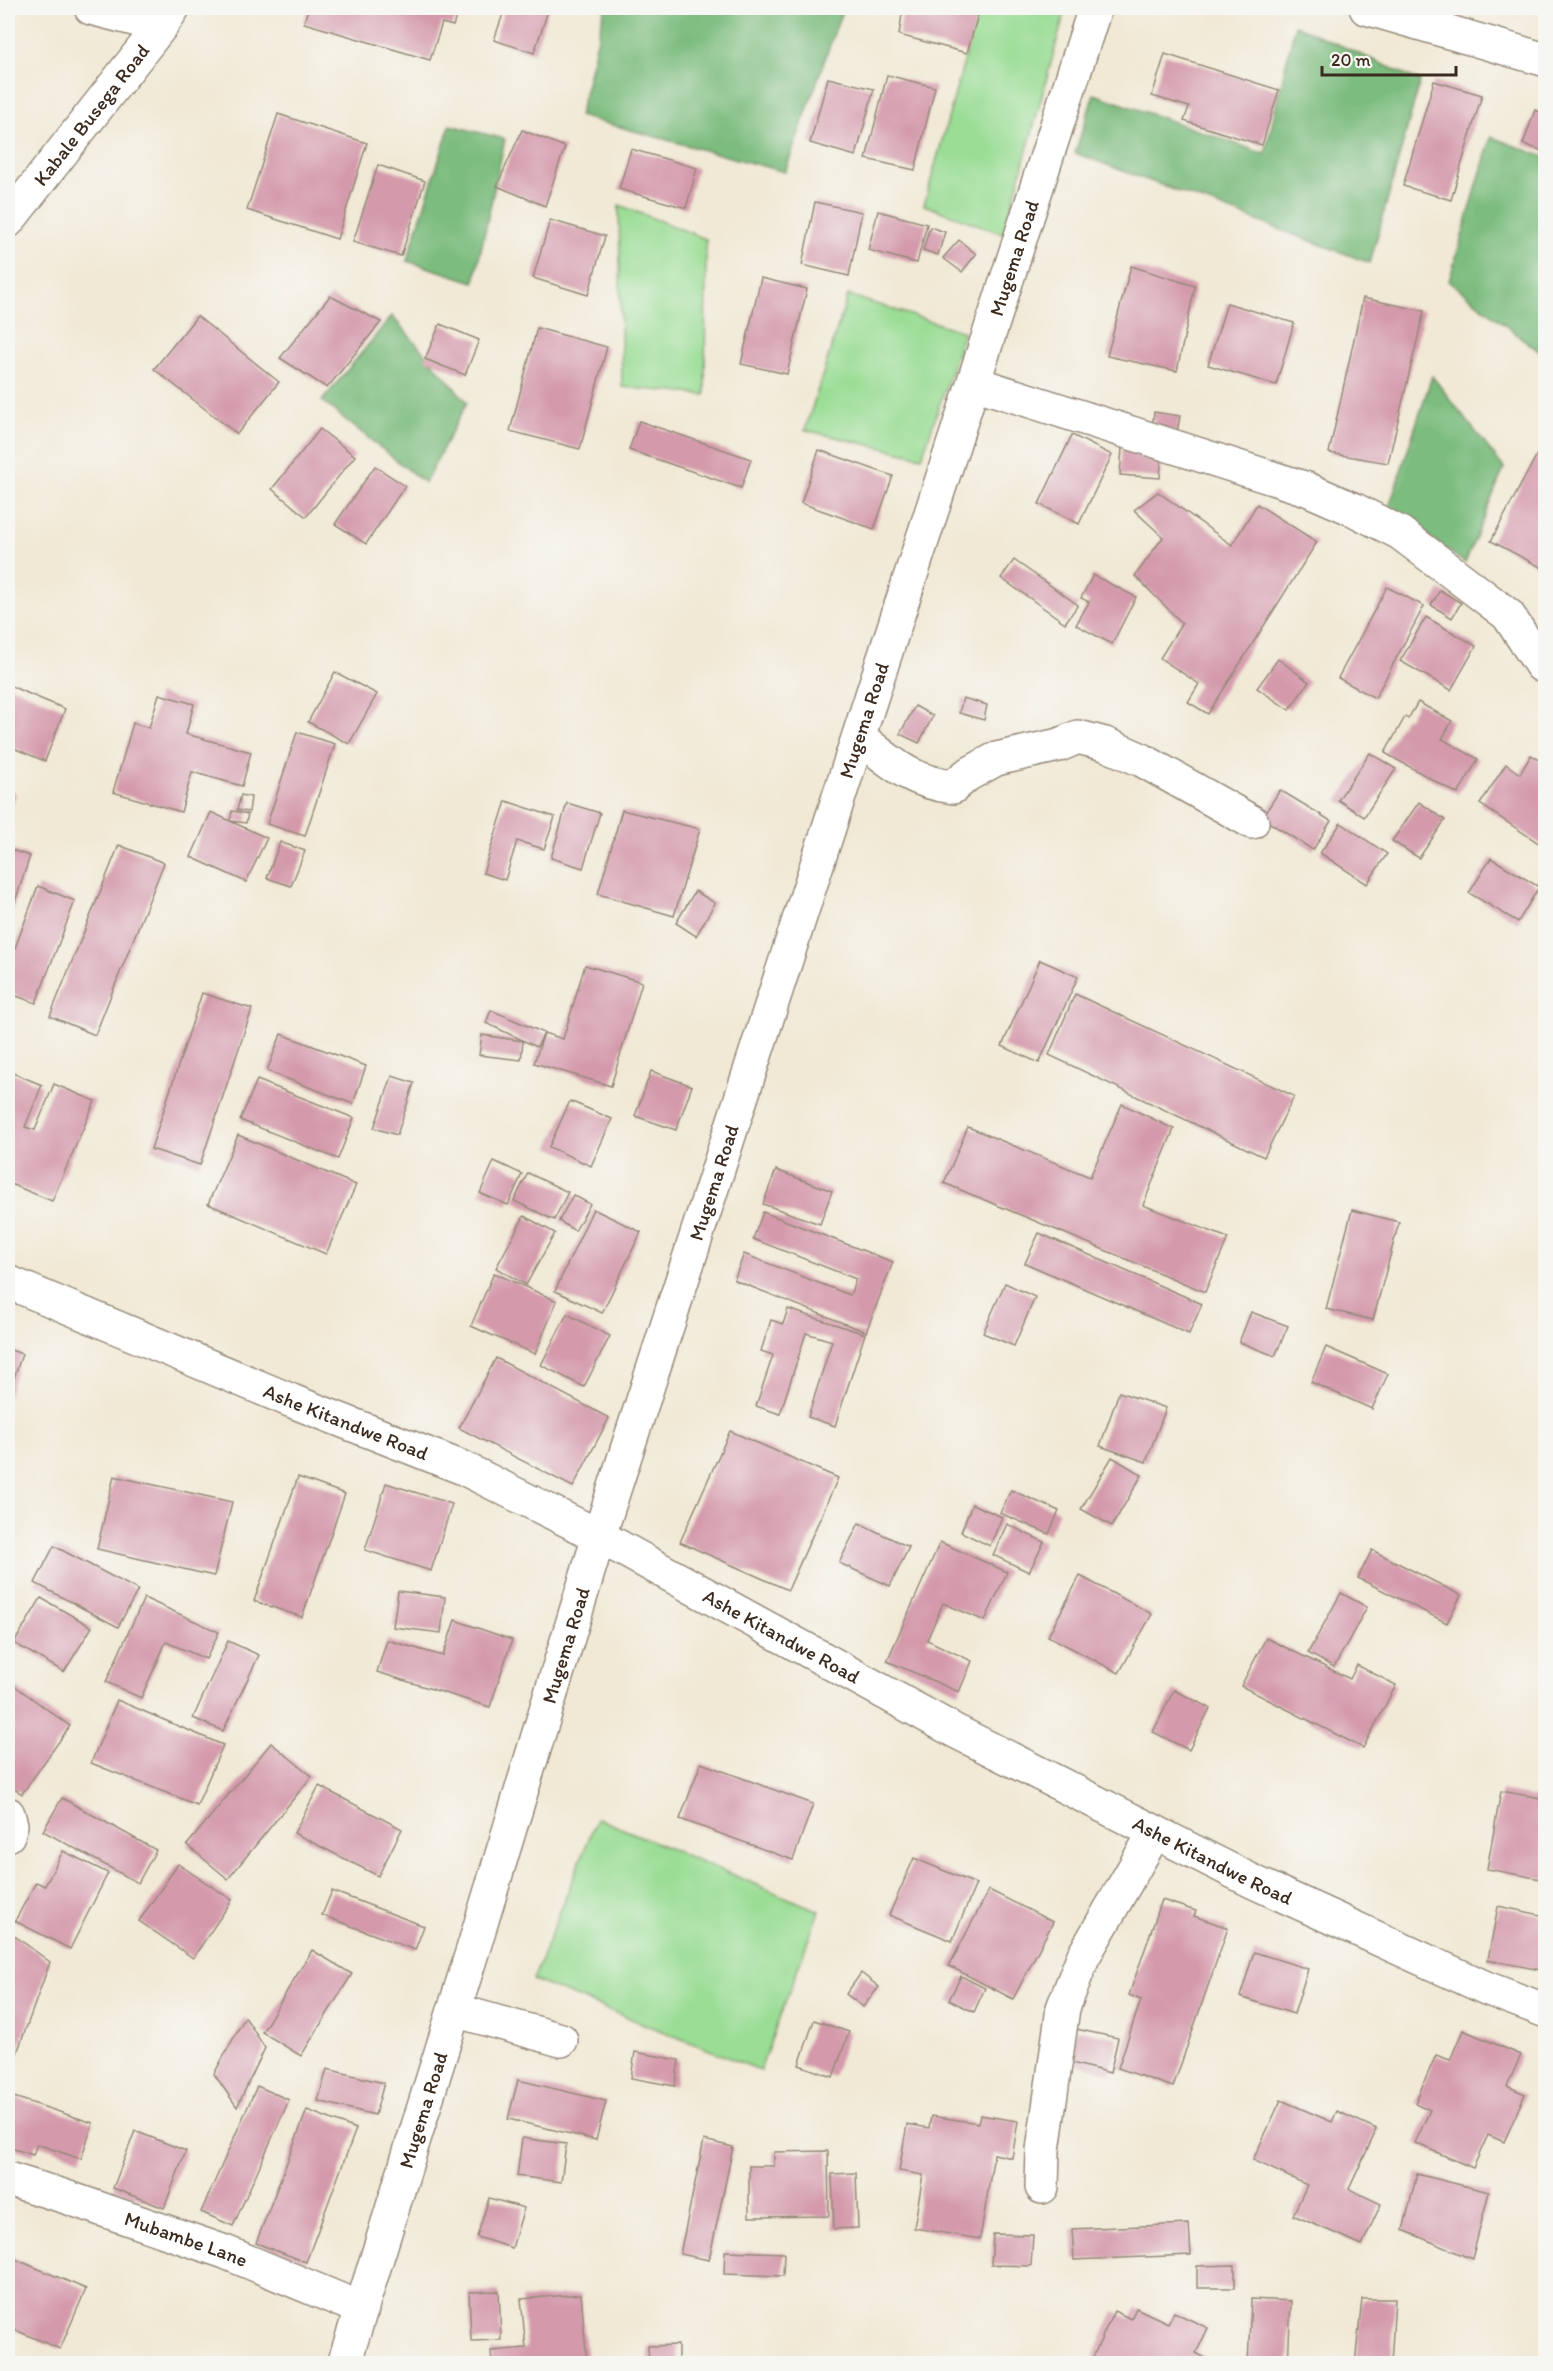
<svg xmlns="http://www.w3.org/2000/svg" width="1553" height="2371" font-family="Itim,sans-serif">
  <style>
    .green { fill: #9add94; stroke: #6a8459; stroke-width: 1.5 }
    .forest { fill: #7bbc7e; stroke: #5b734e; stroke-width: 1.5 }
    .building { fill: #d49aac }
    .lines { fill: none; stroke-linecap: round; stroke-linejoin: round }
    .minor-casing { stroke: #968a7a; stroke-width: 36 }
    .minor { stroke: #fff; stroke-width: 33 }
    .labels { text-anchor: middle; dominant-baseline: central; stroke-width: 4.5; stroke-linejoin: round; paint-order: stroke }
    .street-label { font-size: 20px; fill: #3b2a1e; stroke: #f6f6f2 }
  </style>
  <rect width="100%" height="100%" fill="#f6f6f2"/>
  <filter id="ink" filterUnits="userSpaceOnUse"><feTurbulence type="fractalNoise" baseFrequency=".0167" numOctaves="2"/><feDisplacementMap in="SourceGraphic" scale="12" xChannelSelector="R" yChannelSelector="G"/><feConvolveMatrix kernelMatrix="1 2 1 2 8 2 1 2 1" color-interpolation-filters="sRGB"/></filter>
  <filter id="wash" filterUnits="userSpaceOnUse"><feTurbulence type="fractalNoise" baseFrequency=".008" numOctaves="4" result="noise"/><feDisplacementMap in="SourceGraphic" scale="24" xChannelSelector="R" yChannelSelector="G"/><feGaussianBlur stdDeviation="1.35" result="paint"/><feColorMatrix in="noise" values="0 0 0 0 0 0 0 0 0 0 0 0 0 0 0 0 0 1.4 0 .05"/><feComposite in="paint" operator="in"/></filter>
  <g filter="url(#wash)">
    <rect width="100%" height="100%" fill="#f1e9d5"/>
    <g class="green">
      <path d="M979,8h87l-62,226 -80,-29z"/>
      <path d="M619,205l87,34 -1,156 -83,-8z"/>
      <path d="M848,295l116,37 -42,125 -117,-27z"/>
      <path d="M597,1818l222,93 -59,159 -227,-90z"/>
    </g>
    <g class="forest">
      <path d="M605,8h238l-58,164 -206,-56z"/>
      <path d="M1295,25l125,56 -50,182 -295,-110 19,-59 171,60z"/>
      <path d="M450,125l55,14 -31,143 -67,-21z"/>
      <path d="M1491,137l54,20v199l-96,-75z"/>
      <path d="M392,316l75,86 -42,81 -103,-82z"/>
      <path d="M1432,376l72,92 -39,95 -76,-56z"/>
    </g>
    <g id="blocks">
      <g class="building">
        <path d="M308,8h151l-6,18 -11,-3 -12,37 -126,-37z"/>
        <path d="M505,8h44l-15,45 -40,-13z"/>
        <path d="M903,8h77l-13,45 -68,-18z"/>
        <path d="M1165,54l114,36 -17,55 -78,-24 5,-14 -37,-11z"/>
        <path d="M887,75l48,12 -20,83 -49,-11z"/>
        <path d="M828,78l46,11 -18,67 -46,-13z"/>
        <path d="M1434,81l48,14 -31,105 -48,-14z"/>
        <path d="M1535,110l11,4v38l-23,-8z"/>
        <path d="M278,114l89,29 -30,96 -90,-29z"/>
        <path d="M522,130l43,17 -20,59 -48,-20z"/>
        <path d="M8,131l7,3 -7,17z"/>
        <path d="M631,149l66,19 -11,40 -67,-19z"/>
        <path d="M378,165l47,16 -24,75 -48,-14z"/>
        <path d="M815,202l47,10 -13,64 -47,-11z"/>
        <path d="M878,211l49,13 -10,39 -49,-13z"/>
        <path d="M550,220l55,16 -17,59 -55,-17z"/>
        <path d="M930,227l15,5 -7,23 -15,-5z"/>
        <path d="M959,240l17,14 -14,18 -19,-14z"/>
        <path d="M1131,266l64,20 -18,85 -70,-15z"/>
        <path d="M761,278l46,11 -20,85 -46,-10z"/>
        <path d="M330,296l51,26 -54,66 -47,-30z"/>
        <path d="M1363,298l61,13 -36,152 -59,-10z"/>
        <path d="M1227,303l67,20 -18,62 -68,-20z"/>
        <path d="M197,316l82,66 -42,52 -83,-65z"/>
        <path d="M440,324l39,16 -14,35 -40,-16z"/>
        <path d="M537,328l70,19 -27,102 -70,-18z"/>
        <path d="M1154,412l26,4 -3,16 -25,-3z"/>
        <path d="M639,421l112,38 -10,29 -112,-38z"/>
        <path d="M320,429l35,27 -49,61 -34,-28z"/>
        <path d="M1072,435l40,20 -33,69 -40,-20z"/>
        <path d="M1122,447l40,4 -2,27 -40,-3z"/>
        <path d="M1540,449l6,2v119l-55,-29z"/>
        <path d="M819,450l74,26 -19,53 -73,-26z"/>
        <path d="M375,466l30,20 -39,58 -31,-20z"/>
        <path d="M1158,492l74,53 25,-41 60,38 -109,172 -20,-12 11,-18 -39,-26 22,-35 -47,-47 28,-39 -29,-27z"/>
        <path d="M1014,560l64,45 -13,18 -64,-45z"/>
        <path d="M1093,575l43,22 -24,47 -36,-19 13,-23 -8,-4z"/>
        <path d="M1387,587l37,19 -49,92 -37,-20z"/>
        <path d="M1440,590l21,13 -9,15 -21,-13z"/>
        <path d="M1426,617l50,29 -25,44 -51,-29z"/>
        <path d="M1278,659l31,23 -20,28 -32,-22z"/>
        <path d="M335,672l42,22 -28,50 -41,-22z"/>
        <path d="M8,685l57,24 -20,52 -37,-15z"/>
        <path d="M159,694l35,10 -8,30 65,18 -9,34 -50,-14 -11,40 -68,-20 20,-69 16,5z"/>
        <path d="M963,698l24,7 -3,15 -25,-7z"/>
        <path d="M1418,702l34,19 -10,18 36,20 -20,35 -73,-41 20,-36 3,2z"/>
        <path d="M915,706l18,10 -14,27 -19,-9z"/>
        <path d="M297,732l38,12 -30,92 -38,-12z"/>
        <path d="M1370,753l26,16 -32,48 -26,-17z"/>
        <path d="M1531,755l15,9v84l-66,-44 26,-40 14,10z"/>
        <path d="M1280,790l51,31 -18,29 -51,-32z"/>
        <path d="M8,791l8,3 -8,21z"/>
        <path d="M241,795l10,2 -2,15 -12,-2z"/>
        <path d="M506,801l49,16 -11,32 -27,-8 -12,39 -22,-7z"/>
        <path d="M1419,802l26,18 -26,38 -27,-17z"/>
        <path d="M567,803l33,10 -17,55 -32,-10z"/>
        <path d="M622,810l78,19 -26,87 -76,-22z"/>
        <path d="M232,811l16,3 -2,9 -16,-2 37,17 -21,44 -55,-25 20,-45 19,9z"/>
        <path d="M1341,823l46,31 -20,30 -47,-31z"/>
        <path d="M280,842l25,9 -14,35 -24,-8z"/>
        <path d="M119,845l45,18 -69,172 -45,-19z"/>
        <path d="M8,849l22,7 -22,67z"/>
        <path d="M1491,858l48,29 -21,35 -49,-29z"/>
        <path d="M38,886l37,15 -39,102 -28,-10v-26z"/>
        <path d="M695,891l20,12 -19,33 -20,-13z"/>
        <path d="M1040,960l38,17 -39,86 -37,-17z"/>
        <path d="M585,965l57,17 -31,104 -77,-23 10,-30 -7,14 -51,-24 5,-13 53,23 19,6z"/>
        <path d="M202,993l50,16 -52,156 -49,-16z"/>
        <path d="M1075,994l219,102 -30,61 -215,-102z"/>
        <path d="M281,1034l85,32 -13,38 -86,-33z"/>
        <path d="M482,1035l41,6 -2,19 -42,-5z"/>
        <path d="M8,1071l34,14 -17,42 10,3 19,-46 41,17 -43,100 -44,-18z"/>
        <path d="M651,1071l41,15 -16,44 -41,-14z"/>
        <path d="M392,1076l22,7 -17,52 -23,-7z"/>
        <path d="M257,1080l97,38 -16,41 -98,-39z"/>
        <path d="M570,1101l42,18 -21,47 -42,-19z"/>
        <path d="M1122,1104l52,25 -31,76 85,33 -23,54 -261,-109 24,-56 122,50z"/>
        <path d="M238,1135l118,50 -30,69 -118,-50z"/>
        <path d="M494,1161l28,13 -14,31 -28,-12z"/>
        <path d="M776,1170l56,21 -12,33 -57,-20z"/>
        <path d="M528,1173l40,19 -14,28 -40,-19z"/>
        <path d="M573,1195l17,9 -15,27 -16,-10z"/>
        <path d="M593,1209l48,23 -39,81 -47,-22z"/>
        <path d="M1352,1210l47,12 -26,98 -47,-11z"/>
        <path d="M763,1212l130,50 -27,70 -132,-52 10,-26 106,41 6,-16 -103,-40z"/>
        <path d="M524,1216l31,17 -29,52 -30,-17z"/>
        <path d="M1039,1233l163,71 -13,30 -164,-71z"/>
        <path d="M494,1273l63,28 -22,53 -64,-28z"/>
        <path d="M1005,1283l30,14 -21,49 -31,-13z"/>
        <path d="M788,1309l77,25 -30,92 -27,-9 24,-76 -26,-8 -26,81 -24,-8 17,-51 -12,-4 10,-31 12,4z"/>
        <path d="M1251,1312l37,14 -13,30 -36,-14z"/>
        <path d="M567,1314l43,22 -26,51 -43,-22z"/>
        <path d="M1326,1347l62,27 -16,35 -61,-27z"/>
        <path d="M8,1349l14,5 -14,43z"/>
        <path d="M496,1358l113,60 -36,69 -114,-59z"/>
        <path d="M1119,1392l47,16 -20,54 -46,-16z"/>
        <path d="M730,1431l108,47 -50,112 -108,-48z"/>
        <path d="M1112,1457l30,18 -30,51 -31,-17z"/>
        <path d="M114,1476l118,26 -18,74 -117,-27z"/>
        <path d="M298,1477l47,17 -43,123 -48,-16z"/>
        <path d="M386,1483l66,21 -21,67 -66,-21z"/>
        <path d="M1011,1490l48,21 -10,23 -49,-21z"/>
        <path d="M972,1504l30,13 -12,29 -29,-14z"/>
        <path d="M859,1523l50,24 -19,39 -51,-23z"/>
        <path d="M1007,1524l37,18 -15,30 -36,-17z"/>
        <path d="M940,1542l67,30 -22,49 -42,-18 -16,37 45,21 -13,31 -72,-31z"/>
        <path d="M54,1546l84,44 -20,37 -83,-44z"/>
        <path d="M1372,1550l89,45 -14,28 -89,-45z"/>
        <path d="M1080,1576l72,38 -33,59 -71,-37z"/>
        <path d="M398,1591l47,6 -4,36 -48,-6z"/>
        <path d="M1341,1593l26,14 -33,60 -26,-14z"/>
        <path d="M41,1598l51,29 -28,45 -50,-29z"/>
        <path d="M144,1598l75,34 -13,27 -40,-17 -25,56 -35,-16z"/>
        <path d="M455,1620l57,20 -22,67 -113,-35 10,-32 56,16z"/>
        <path d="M1266,1638l84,41 7,-14 39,20 -33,63 -122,-62z"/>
        <path d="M228,1641l31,14 -36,76 -30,-13z"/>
        <path d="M8,1681l62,45 -48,68 -14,-10z"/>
        <path d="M1174,1690l36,18 -21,42 -36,-18z"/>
        <path d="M117,1700l106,45 -26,60 -106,-42z"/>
        <path d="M271,1743l41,33 -84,103 -41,-34z"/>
        <path d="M701,1763l112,41 -20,56 -113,-41z"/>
        <path d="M319,1786l83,43 -24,47 -84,-43z"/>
        <path d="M1501,1791l45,8v81l-59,-11z"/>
        <path d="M62,1798l94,52 -18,33 -95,-52z"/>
        <path d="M63,1851l45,22 -38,76 -55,-28 21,-39 9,4z"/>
        <path d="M914,1858l62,26 -24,57 -63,-26z"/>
        <path d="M178,1864l54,36 -39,58 -54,-37z"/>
        <path d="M989,1890l64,32 -40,77 -64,-33z"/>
        <path d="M332,1891l92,35 -9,24 -93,-35z"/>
        <path d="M1162,1900l34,11 -2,5 34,12 -55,159 -55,-19 23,-68 -12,-5z"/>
        <path d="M1498,1906l48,10v55l-58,-11z"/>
        <path d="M8,1931l42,31 -42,116z"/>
        <path d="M312,1950l40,24 -51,82 -39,-24z"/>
        <path d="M1254,1952l54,17 -14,45 -54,-17z"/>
        <path d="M861,1973l18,14 -16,20 -17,-13z"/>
        <path d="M961,1976l24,12 -11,24 -25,-12z"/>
        <path d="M245,2017l20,31 -28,59 -23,-33z"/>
        <path d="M814,2020l35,12 -16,45 -34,-12z"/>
        <path d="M1076,2029l42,9 -8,35 -42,-11z"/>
        <path d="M1463,2030l58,25 -14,31 18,8 -21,48 -16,-7 -15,33 -58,-25 15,-33 -15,-7 21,-48 14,5z"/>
        <path d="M635,2052l44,8 -4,26 -44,-8z"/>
        <path d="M327,2069l57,14 -9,32 -57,-14z"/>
        <path d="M518,2080l88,21 -10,39 -88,-21z"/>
        <path d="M257,2086l32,14 -56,126 -32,-14z"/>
        <path d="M14,2097l79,26 -12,36 -44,-15 -4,11 -25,-8v-32z"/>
        <path d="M1281,2100l51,22 5,-11 40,18 -28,60 32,15 -19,41 -69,-30 14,-30 -54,-25z"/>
        <path d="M307,2110l49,19 -50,133 -50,-19z"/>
        <path d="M980,2115l38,6 -6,37 -18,-4 -14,85 -66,-11 9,-53 -24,-4 8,-47 22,4 2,-12 47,7z"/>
        <path d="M135,2131l51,20 -22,57 -51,-20z"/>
        <path d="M522,2138l44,6 -5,38 -44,-6z"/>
        <path d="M704,2140l29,7 -24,113 -29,-6z"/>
        <path d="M828,2151l1,65 -80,1v-51h25v-14z"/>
        <path d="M856,2173l2,55 -24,1 -2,-55z"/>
        <path d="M1417,2174l72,18 -17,67 -69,-29z"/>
        <path d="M489,2198l35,10 -12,40 -35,-11z"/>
        <path d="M1189,2224l2,31 -117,5 -2,-31z"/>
        <path d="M993,2234l40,1 -2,31 -40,-1z"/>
        <path d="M725,2251l59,2 -1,23 -59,-2z"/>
        <path d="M8,2256l78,33 -26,60 -52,-22z"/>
        <path d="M1235,2265v23h-38v-22z"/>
        <path d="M499,2291l2,49 -30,1 -2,-49z"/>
        <path d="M581,2294l6,70h-95l-1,-13 35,-3 -5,-49z"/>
        <path d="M1251,2299l40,2 -3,63h-40z"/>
        <path d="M1362,2299h33l-4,65h-36z"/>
        <path d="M1136,2308l32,15 6,-11 34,16 -12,25 21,11h-111l-13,-7 21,-46 17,8z"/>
        <path d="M678,2345v19h-29l-1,-18z"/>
      </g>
    </g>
  </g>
  <g filter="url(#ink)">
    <use href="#blocks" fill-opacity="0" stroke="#968a7a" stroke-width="1.5"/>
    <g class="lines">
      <g class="minor-casing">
        <g id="minor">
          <path d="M91,8l70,18"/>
          <path d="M1366,8l180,52"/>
          <path id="s1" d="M8,221l153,-195 12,-18"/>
          <path d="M974,383l333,106 48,21 45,23 61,46 47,36 33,50"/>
          <path d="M859,737c33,26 50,44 94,50l14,-12 29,-16 63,-14 19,-8 27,7 37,16 110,62"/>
          <path id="s2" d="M8,1282l284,119 171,67 136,68 356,195 299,151 232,106 60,23"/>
          <path d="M8,1814l3,11 -3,10"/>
          <path d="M454,2010l107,30"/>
          <path id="s3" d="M8,2179l55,17 162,56 137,57"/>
          <path d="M1042,2187l1,-37 20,-142 20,-51 72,-125"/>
          <path id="s4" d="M344,2364l131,-421 124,-407 496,-1528"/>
        </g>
      </g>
      <use href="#minor" class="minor"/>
    </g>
  </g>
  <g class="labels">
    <g class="street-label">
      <text stroke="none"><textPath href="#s1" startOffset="135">Kabale Busega Road</textPath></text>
      <text stroke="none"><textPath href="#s4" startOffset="2210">Mugema Road</textPath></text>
      <text stroke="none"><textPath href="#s4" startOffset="1724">Mugema Road</textPath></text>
      <text stroke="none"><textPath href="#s4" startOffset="1238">Mugema Road</textPath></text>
      <text stroke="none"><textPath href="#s2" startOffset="366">Ashe Kitandwe Road</textPath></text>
      <text stroke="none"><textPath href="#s2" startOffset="852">Ashe Kitandwe Road</textPath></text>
      <text stroke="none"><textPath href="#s4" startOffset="752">Mugema Road</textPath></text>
      <text stroke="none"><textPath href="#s2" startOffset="1338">Ashe Kitandwe Road</textPath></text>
      <text stroke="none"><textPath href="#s4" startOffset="266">Mugema Road</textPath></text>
      <text stroke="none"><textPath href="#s3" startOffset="188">Mubambe Lane</textPath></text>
    </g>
  </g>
  <rect width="1553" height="2371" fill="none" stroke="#f6f6f2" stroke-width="30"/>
  <path d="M1322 66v9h134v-9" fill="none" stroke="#3b2a1e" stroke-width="3"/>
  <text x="1331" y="66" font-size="18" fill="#3b2a1e" stroke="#f6f6f2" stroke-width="4.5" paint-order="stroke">20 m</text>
</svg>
